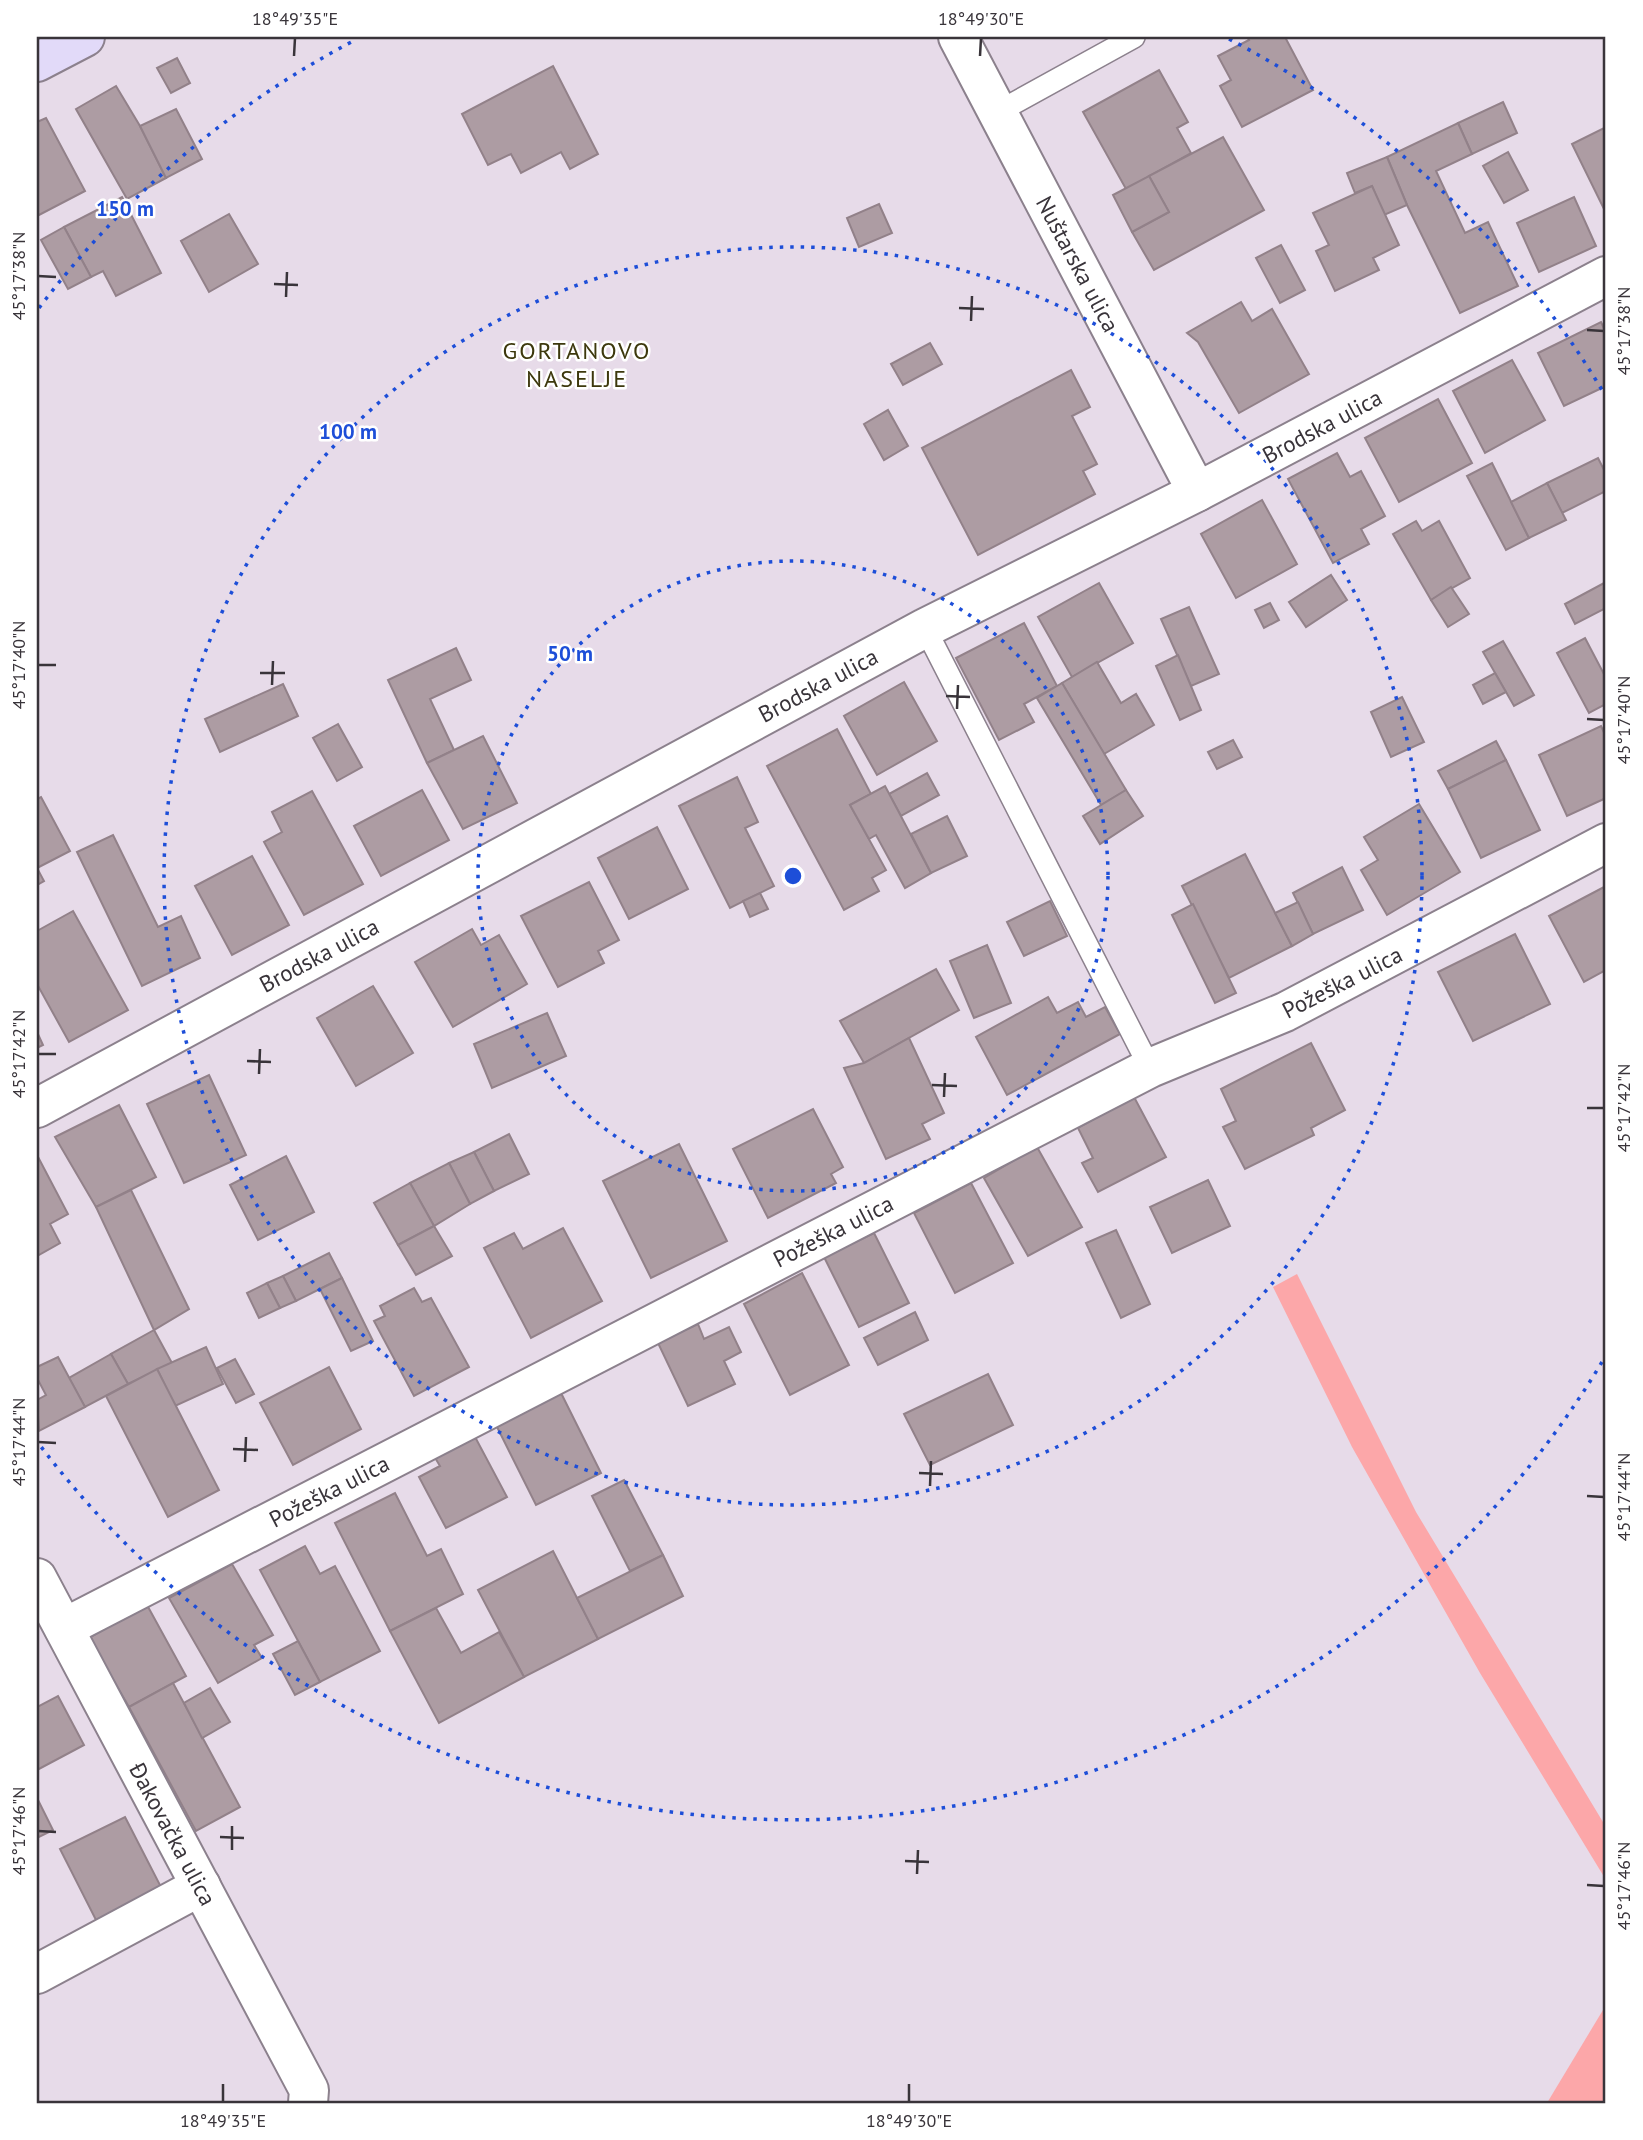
<svg xmlns="http://www.w3.org/2000/svg" width="1643" height="2140" font-family="'PT Sans',sans-serif">
  <style>
    .green { fill: #fca7a9 }
    .building { fill: #ad9ca3; stroke: #928189; stroke-width: 2 }
    .lines { fill: none; stroke-linecap: round; stroke-linejoin: round }
    .service-casing { stroke: #8c818d; stroke-width: 24 }
    .minor-casing { stroke: #8c818d; stroke-width: 42 }
    .secondary-casing { stroke: #8c818d; stroke-width: 42 }
    .service { stroke: #fff; stroke-width: 21 }
    .minor { stroke: #fff; stroke-width: 38 }
    .secondary { stroke: #e2daf9; stroke-width: 38 }
    .ticks { fill: none; stroke: #39343a; stroke-width: 2.5 }
    .ring { fill: none; stroke: #1d4ed8; stroke-width: 3.5; stroke-dasharray: 3.5 7 }
    .labels { text-anchor: middle; dominant-baseline: central; stroke-width: 5; stroke-linejoin: round; paint-order: stroke }
    .street-label { font-size: 23px; fill: #39343a; stroke: #fff }
    .neighbourhood-label { font-size: 24px; letter-spacing: 2px; fill: #3d380d; stroke: #fff }
    .centre { fill: #1d4ed8; stroke: #fff; stroke-width: 3.5 }
    .ring-label { font-size: 21px; text-anchor: middle; font-weight: bold; fill: #1d4ed8; stroke: #fff; stroke-width: 5; stroke-linejoin: round; paint-order: stroke }
    .neatline { fill: none; stroke: #39343a; stroke-width: 2.5 }
    .ticks-label { font-size: 18px; text-anchor: middle; fill: #39343a }
  </style>
  <rect width="100%" height="100%" fill="#e7dbe9"/>
  <g class="green">
    <path d="M1297,1274l119,238 190,315v53l-126,-207 -128,-226 -79,-160z"/>
    <path d="M1606,2005v98h-59z"/>
  </g>
  <g class="building">
    <path d="M1247,37h38l28,53 -71,37 -22,-41 11,-6 -13,-24 31,-16z"/>
    <path d="M177,58l13,25 -19,10 -14,-25z"/>
    <path d="M553,66l45,88 -28,15 -9,-17 -40,21 -10,-19 -23,11 -26,-51z"/>
    <path d="M1159,70l29,52 -11,6 14,25 -65,36 -43,-77z"/>
    <path d="M116,86l24,40 26,52 -39,21 -51,-90z"/>
    <path d="M1503,102l14,31 -45,21 -14,-31z"/>
    <path d="M176,109l26,50 -36,19 -26,-52z"/>
    <path d="M46,118l39,73 -48,25v-94z"/>
    <path d="M1458,123l14,31 -36,17 29,62 23,-11 30,64 -58,27 -53,-108 -20,-48z"/>
    <path d="M1606,127v86l-34,-69z"/>
    <path d="M1223,137l41,73 -110,60 -22,-38 37,-20 -20,-36z"/>
    <path d="M1508,152l20,38 -24,13 -21,-37z"/>
    <path d="M1387,157l20,48 -23,10 -12,-29 -17,7 -8,-20z"/>
    <path d="M1149,176l20,36 -37,20 -19,-37z"/>
    <path d="M1372,186l27,59 -26,13 6,12 -44,21 -19,-40 13,-6 -16,-32z"/>
    <path d="M122,197l39,76 -45,23 -13,-25 -12,6 -27,-50z"/>
    <path d="M1574,197l22,49 -57,26 -22,-49z"/>
    <path d="M879,204l13,29 -33,14 -12,-29z"/>
    <path d="M229,214l29,50 -49,28 -28,-51z"/>
    <path d="M64,227l27,50 -23,12 -27,-49z"/>
    <path d="M1281,245l24,45 -25,13 -24,-45z"/>
    <path d="M1241,302l11,19 20,-12 37,65 -70,39 -41,-71 -11,-9z"/>
    <path d="M1601,322l5,11v53l-42,20 -26,-53z"/>
    <path d="M930,343l12,21 -39,21 -12,-21z"/>
    <path d="M1512,360l33,60 -60,33 -32,-62z"/>
    <path d="M1071,370l19,37 -18,9 25,48 -14,7 12,23 -117,61 -56,-107z"/>
    <path d="M1438,399l34,64 -73,39 -34,-64z"/>
    <path d="M888,410l20,36 -24,14 -20,-36z"/>
    <path d="M1337,453l13,24 11,-6 24,45 -24,13 8,15 -36,19 -45,-84z"/>
    <path d="M1598,458l8,16v17l-44,22 -15,-30z"/>
    <path d="M1492,463l37,75 -23,12 -39,-74z"/>
    <path d="M1547,483l19,37 -37,18 -18,-36z"/>
    <path d="M1262,500l35,64 -61,34 -35,-64z"/>
    <path d="M1416,521l6,10 17,-10 31,57 -39,22 -38,-66z"/>
    <path d="M1331,575l16,25 -41,27 -17,-25z"/>
    <path d="M1606,582v26l-31,16 -10,-20z"/>
    <path d="M1099,583l34,60 -61,34 -34,-60z"/>
    <path d="M1451,587l18,27 -21,13 -17,-27z"/>
    <path d="M1270,603l9,17 -15,8 -9,-18z"/>
    <path d="M1189,607l30,67 -28,12 -30,-67z"/>
    <path d="M1024,623l33,63 -33,18 10,18 -35,18 -43,-82z"/>
    <path d="M1585,638l21,40v26l-17,9 -32,-60z"/>
    <path d="M1503,641l31,54 -20,11 -31,-54z"/>
    <path d="M456,648l15,32 -41,19 24,51 -27,13 -39,-83z"/>
    <path d="M1178,655l23,55 -21,10 -24,-54z"/>
    <path d="M1097,662l24,41 15,-9 18,31 -50,29 -42,-71z"/>
    <path d="M1495,673l11,19 -23,12 -10,-19z"/>
    <path d="M904,682l33,59 -60,34 -33,-59z"/>
    <path d="M1062,683l64,107 -25,15 -64,-107z"/>
    <path d="M283,684l15,32 -78,36 -15,-33z"/>
    <path d="M1402,697l22,45 -33,15 -20,-45z"/>
    <path d="M338,724l24,43 -25,14 -24,-43z"/>
    <path d="M1601,726l5,11v61l-39,18 -28,-61z"/>
    <path d="M837,729l34,65 -21,11 36,65 -14,8 7,13 -35,19 -77,-144z"/>
    <path d="M483,736l34,67 -54,26 -36,-66z"/>
    <path d="M1233,740l9,17 -25,12 -9,-17z"/>
    <path d="M1496,741l10,19 -58,29 -10,-18z"/>
    <path d="M1506,760l34,70 -59,28 -33,-69z"/>
    <path d="M927,773l12,22 -38,21 -12,-22z"/>
    <path d="M737,777l21,45 -13,6 29,58 -44,22 -51,-102z"/>
    <path d="M885,786l46,87 -26,15 -29,-53 -7,4 -19,-34z"/>
    <path d="M422,790l27,50 -68,36 -27,-50z"/>
    <path d="M1126,790l17,26 -43,28 -17,-28z"/>
    <path d="M312,791l51,93 -59,31 -40,-73 18,-10 -10,-20z"/>
    <path d="M41,797l29,54 -33,17v-69z"/>
    <path d="M1419,804l41,68 -73,43 -26,-45 17,-10 -14,-23z"/>
    <path d="M947,816l20,40 -36,17 -20,-39z"/>
    <path d="M657,827l31,62 -59,30 -31,-61z"/>
    <path d="M113,835l45,92 23,-11 19,42 -58,28 -65,-134z"/>
    <path d="M1245,854l47,92 -63,32 -47,-92z"/>
    <path d="M252,856l37,69 -57,30 -37,-69z"/>
    <path d="M1342,867l21,43 -50,24 -20,-41z"/>
    <path d="M37,868l7,13 -7,4z"/>
    <path d="M589,882l30,58 -21,11 6,12 -46,24 -37,-71z"/>
    <path d="M1606,886v84l-22,12 -35,-66z"/>
    <path d="M760,893l8,16 -18,8 -7,-16z"/>
    <path d="M1050,901l17,35 -43,20 -17,-34z"/>
    <path d="M1298,902l15,32 -21,12 -17,-33z"/>
    <path d="M1193,904l43,89 -21,10 -43,-88z"/>
    <path d="M73,911l55,99 -59,32 -32,-58v-53z"/>
    <path d="M472,929l9,16 18,-10 28,49 -74,43 -38,-65z"/>
    <path d="M1515,934l35,70 -77,37 -35,-69z"/>
    <path d="M987,945l24,58 -37,15 -24,-57z"/>
    <path d="M936,969l23,41 -95,53 -24,-42z"/>
    <path d="M373,986l40,67 -57,33 -39,-68z"/>
    <path d="M1048,997l9,16 21,-11 8,15 19,-10 15,27 -113,61 -31,-58z"/>
    <path d="M547,1013l19,43 -74,32 -18,-44z"/>
    <path d="M37,1032l6,13 -6,3z"/>
    <path d="M909,1038l35,75 -22,11 8,15 -44,20 -42,-91 20,-5z"/>
    <path d="M1311,1043l34,67 -34,18 3,7 -69,34 -22,-42 13,-6 -15,-32z"/>
    <path d="M209,1075l37,80 -62,28 -37,-79z"/>
    <path d="M1134,1097l32,60 -68,35 -16,-29 11,-5 -15,-30z"/>
    <path d="M119,1105l37,72 -60,30 -41,-70z"/>
    <path d="M813,1109l30,58 -12,7 5,9 -68,35 -35,-69z"/>
    <path d="M509,1134l20,40 -35,17 -20,-39z"/>
    <path d="M679,1144l48,97 -76,37 -48,-97z"/>
    <path d="M1037,1147l45,80 -54,29 -44,-78z"/>
    <path d="M474,1152l20,39 -24,13 -21,-41z"/>
    <path d="M37,1155l31,59 -18,10 10,19 -23,13z"/>
    <path d="M286,1156l28,56 -56,28 -28,-55z"/>
    <path d="M449,1163l21,41 -36,22 -24,-43z"/>
    <path d="M1208,1180l22,46 -58,27 -22,-46z"/>
    <path d="M410,1183l24,43 -36,19 -24,-42z"/>
    <path d="M971,1183l42,80 -58,30 -41,-80z"/>
    <path d="M131,1190l58,119 -35,21 -58,-123z"/>
    <path d="M434,1226l18,30 -36,19 -18,-30z"/>
    <path d="M563,1228l39,73 -71,37 -47,-90 30,-15 9,16z"/>
    <path d="M1116,1230l34,74 -29,14 -35,-75z"/>
    <path d="M874,1233l35,70 -50,24 -35,-70z"/>
    <path d="M329,1253l13,25 -46,23 -13,-25z"/>
    <path d="M802,1273l47,92 -59,30 -46,-91z"/>
    <path d="M283,1276l13,25 -16,7 -13,-25z"/>
    <path d="M342,1278l31,63 -22,10 -31,-62z"/>
    <path d="M267,1283l13,25 -21,10 -12,-25z"/>
    <path d="M414,1288l8,14 9,-4 38,69 -55,29 -40,-75 11,-5 -5,-10z"/>
    <path d="M915,1312l13,28 -50,25 -14,-27z"/>
    <path d="M698,1324l6,15 25,-12 12,25 -17,9 11,23 -47,22 -30,-63z"/>
    <path d="M154,1330l18,33 -44,21 -17,-30z"/>
    <path d="M206,1347l17,37 -48,22 -18,-37z"/>
    <path d="M111,1354l17,30 -43,23 -16,-29z"/>
    <path d="M58,1357l27,50 -46,24 -2,-31 9,-5 -9,-17v-11z"/>
    <path d="M235,1359l19,35 -18,9 -19,-35z"/>
    <path d="M329,1367l32,62 -68,36 -33,-62z"/>
    <path d="M157,1369l62,121 -51,27 -62,-121z"/>
    <path d="M988,1374l25,51 -83,40 -26,-51z"/>
    <path d="M559,1389l42,84 -65,32 -42,-84z"/>
    <path d="M474,1435l33,62 -61,31 -27,-51 21,-11 -6,-10z"/>
    <path d="M624,1480l39,75 -33,16 -38,-75z"/>
    <path d="M395,1493l32,63 14,-7 22,45 -73,37 -55,-108z"/>
    <path d="M305,1546l15,28 15,-8 45,85 -60,31 -60,-112z"/>
    <path d="M553,1551l45,88 -74,38 -46,-87z"/>
    <path d="M663,1555l20,41 -85,43 -21,-41z"/>
    <path d="M232,1564l41,71 -19,10 8,13 -44,25 -49,-85z"/>
    <path d="M147,1605l39,71 -57,31 -40,-69z"/>
    <path d="M436,1608l25,45 38,-21 25,45 -85,46 -49,-92z"/>
    <path d="M298,1641l22,41 -25,13 -22,-41z"/>
    <path d="M173,1683l67,124 -44,24 -67,-124z"/>
    <path d="M210,1688l20,34 -28,16 -18,-35z"/>
    <path d="M58,1696l26,49 -47,25v-63z"/>
    <path d="M37,1798l16,32 -16,8z"/>
    <path d="M125,1817l37,72 -65,33 -37,-73z"/>
  </g>
  <g class="lines">
    <g class="service-casing">
      <g id="service">
        <path d="M998,112l136,-75"/>
        <path d="M925,628l225,440"/>
      </g>
    </g>
    <g class="minor-casing">
      <g id="minor">
        <path d="M958,37l239,455"/>
        <path d="M37,1108l888,-480 272,-136 409,-216"/>
        <path d="M37,1578l272,512 -1,13"/>
        <path d="M64,1628l1086,-560 135,-56 321,-169"/>
        <path d="M37,1974l164,-88"/>
      </g>
    </g>
    <g class="secondary-casing">
      <path id="secondary" d="M37,62l48,-25"/>
    </g>
    <use href="#service" class="service"/>
    <use href="#minor" class="minor"/>
    <use href="#secondary" class="secondary"/>
  </g>
  <path class="ticks" d="M294,56l1,-18M980,56l1,-18M38,276l18,1M274,284l24,1M286,297l1,-25M959,308l25,1M971,321l1,-25M1587,330l17,1M38,665h18M260,673h25M272,685l1,-24M946,696l24,1M957,709l1,-24M1587,719l17,1M38,1054h18M247,1061l24,1M259,1074l1,-25M932,1085l25,1M944,1097l1,-24M1587,1108h17M38,1442l18,1M233,1449l25,1M245,1462l1,-25M919,1473l24,1M930,1486l1,-25M1587,1496l17,1M38,1831l18,1M220,1837l24,1M232,1850v-24M905,1861l24,1M917,1874l1,-24M1587,1885l17,1M223,2102v-18M909,2102v-18"/>
  <g class="ring">
    <circle cx="793" cy="876" r="315"/>
    <circle cx="793" cy="876" r="629"/>
    <path d="M1602 1362A944 944 0 0 1 39 1444M39 308A944 944 0 0 1 357 39M1229 39A944 944 0 0 1 1602 390"/>
  </g>
  <g class="labels">
    <g class="street-label">
      <text transform="translate(1078 264) rotate(62)">Nuštarska ulica</text>
      <text transform="translate(1322 426) rotate(-28)">Brodska ulica</text>
      <text transform="translate(818 685) rotate(-28)">Brodska ulica</text>
      <text transform="translate(319 955) rotate(-28)">Brodska ulica</text>
      <text transform="translate(1342 982) rotate(-27)">Požeška ulica</text>
      <text transform="translate(833 1231) rotate(-27)">Požeška ulica</text>
      <text transform="translate(329 1491) rotate(-27)">Požeška ulica</text>
      <text transform="translate(173 1834) rotate(62)">Đakovačka ulica</text>
    </g>
    <g class="neighbourhood-label">
      <text x="577" y="350">GORTANOVO<tspan x="577" dy="28">NASELJE</tspan></text>
    </g>
  </g>
  <circle cx="793" cy="876" r="10" class="centre"/>
  <g class="ring-label">
    <text x="125" y="216">150 m</text>
    <text x="348" y="439">100 m</text>
    <text x="570" y="661">50 m</text>
  </g>
  <rect width="1643" height="2140" fill="none" stroke="#ffffff" stroke-width="77"/>
  <rect x="38" y="38" width="1566" height="2064" class="neatline"/>
  <g class="ticks-label">
    <text x="295" y="25">18°49'35"E</text>
    <text x="981" y="25">18°49'30"E</text>
    <text transform="translate(19 276) rotate(-90)" y="6">45°17'38"N</text>
    <text transform="translate(1624 331) rotate(-90)" y="6">45°17'38"N</text>
    <text transform="translate(19 665) rotate(-90)" y="6">45°17'40"N</text>
    <text transform="translate(1624 720) rotate(-90)" y="6">45°17'40"N</text>
    <text transform="translate(19 1054) rotate(-90)" y="6">45°17'42"N</text>
    <text transform="translate(1624 1108) rotate(-90)" y="6">45°17'42"N</text>
    <text transform="translate(19 1442) rotate(-90)" y="6">45°17'44"N</text>
    <text transform="translate(1624 1497) rotate(-90)" y="6">45°17'44"N</text>
    <text transform="translate(19 1831) rotate(-90)" y="6">45°17'46"N</text>
    <text transform="translate(1624 1886) rotate(-90)" y="6">45°17'46"N</text>
    <text x="223" y="2127">18°49'35"E</text>
    <text x="909" y="2127">18°49'30"E</text>
  </g>
</svg>
